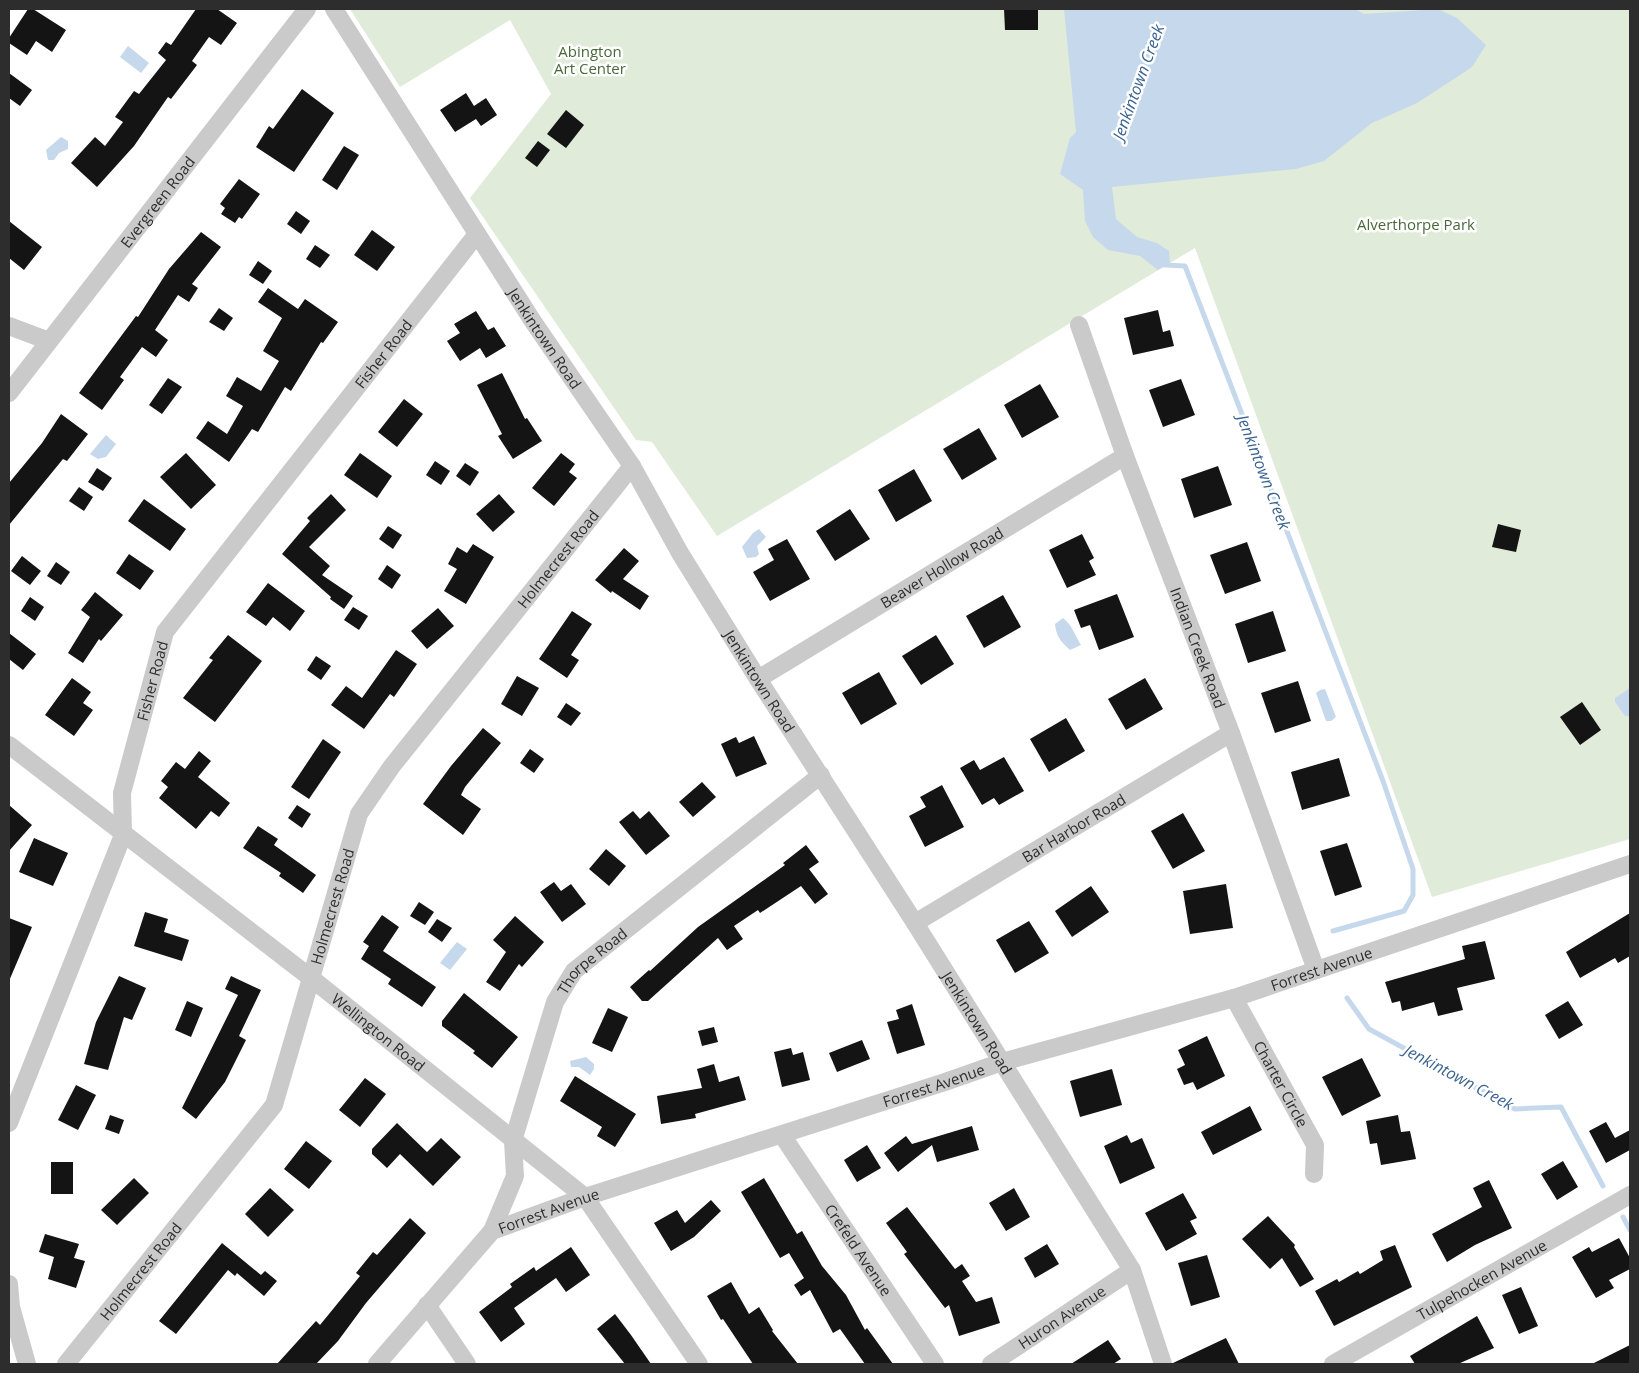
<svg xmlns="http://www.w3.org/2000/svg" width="1639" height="1373" font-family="'Open Sans',sans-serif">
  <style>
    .green { fill: #e1ebda }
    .water { fill: #c6d8eb }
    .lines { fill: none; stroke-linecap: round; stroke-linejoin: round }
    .stream { stroke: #c6d8eb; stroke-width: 5 }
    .building { fill: #141414 }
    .minor { stroke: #cacaca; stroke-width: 18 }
    .labels { text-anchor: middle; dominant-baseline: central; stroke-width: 5; stroke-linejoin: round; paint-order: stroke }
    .park-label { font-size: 15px; fill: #4a693a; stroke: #fff }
    .street-label { font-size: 15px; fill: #2d2d2d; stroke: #fff }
    .water-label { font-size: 16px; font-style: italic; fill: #3a6390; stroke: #fff }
  </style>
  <rect width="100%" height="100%" fill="#fff"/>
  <path class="green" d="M350,9h1280v830l-198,58 -237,-649 -478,288 -65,-94 -16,-2 -166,-242 81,-104 -41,-74 -110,67z"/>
  <g class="water">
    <path d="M1064,9h291l9,5 74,-5 19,9 29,27 -14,22 -18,12 -37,24 -45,20 -48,38 -28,8 -184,18 4,32 21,18 20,6 12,8 1,12 -12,7 -18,-14 -32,-6 -15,-13 -8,-16 -2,-31 -23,-16 10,-36 6,-6z"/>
    <path d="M128,46l21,17 -8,10 -21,-16z"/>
    <path d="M61,137l7,4v8l-9,4 -5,7h-6l-2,-10z"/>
    <path d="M106,435l10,9 -10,13 -8,2 -8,-5z"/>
    <path d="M759,529l7,8 -9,9 2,8 -3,3 -9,1 -5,-11 11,-14z"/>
    <path d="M1063,618c10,8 11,16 18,27l-11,5c-9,-8 -14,-14 -15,-26z"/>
    <path d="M1630,688v28h-5l-10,-14v-4z"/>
    <path d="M1325,689l11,28 -5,4h-5l-10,-28 4,-3z"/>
    <path d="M457,942l10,7 -17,21 -10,-7z"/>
    <path d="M586,1057l8,7v5l-4,6 -11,-8h-8l-1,-6z"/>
  </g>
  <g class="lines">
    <g class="stream">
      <path d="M1160,261l5,4 20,1 198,515 30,88v26l-9,16 -71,20"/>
      <path d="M1347,998l22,31 146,80 46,-2 42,79"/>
      <path d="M1623,1217l7,13"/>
    </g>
  </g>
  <g class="building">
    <path d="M28,9h5l33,21 -14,22 -16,-11 -9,14 -18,-12v-5z"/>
    <path d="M196,9h21l20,14 -16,22 -12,-8 -17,24 5,4 -26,34 -3,-2 -34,49 -37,41 -26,-24 24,-26 10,9 18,-24 -8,-5 19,-26 5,3 27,-34 -8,-7 8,-11 5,3z"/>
    <path d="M1004,9h34v21h-33z"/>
    <path d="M9,73l23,17 -12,16 -11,-8z"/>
    <path d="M302,89l32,24 -40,59 -38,-25 13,-21 4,3z"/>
    <path d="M466,93l8,13 12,-8 11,17 -16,11 -5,-7 -21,13 -15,-22z"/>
    <path d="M566,110l18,15 -18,23 -19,-14z"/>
    <path d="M538,141l12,9 -13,17 -12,-9z"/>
    <path d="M344,146l15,9 -22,35 -15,-10z"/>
    <path d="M239,179l21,15 -18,25 -3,-2 -4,6 -14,-9 4,-6 -5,-4z"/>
    <path d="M296,211l14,10 -9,13 -14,-10z"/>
    <path d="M9,221l33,26 -18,23 -15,-12z"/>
    <path d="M372,230l23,17 -18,24 -23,-16z"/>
    <path d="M201,232l20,15 -29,37 6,4 -9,14 -11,-7 -23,35 13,10 -12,17 -14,-10 -22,30 4,3 -22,30 -23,-17 57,-77 2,1 31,-48z"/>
    <path d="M315,245l15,10 -10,13 -14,-9z"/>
    <path d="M258,261l14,10 -9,13 -14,-9z"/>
    <path d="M268,288l30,21 7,-10 33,23 -15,21 -2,-1 -30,49 -6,-4 -27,45 -6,-3 -23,33 -33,-24 12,-17 19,13 16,-28 -17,-10 11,-19 24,14 18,-30 -16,-10 19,-33 -24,-16z"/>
    <path d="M219,308l14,10 -9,13 -15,-9z"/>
    <path d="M1158,310l5,22 7,-2 4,16 -41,9 -9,-37z"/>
    <path d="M476,311l12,19 6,-3 12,19 -20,12 -6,-10 -20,13 -13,-20 13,-8 -6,-9z"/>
    <path d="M502,373l23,46 2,-1 15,23 -29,18 -15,-23 4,-2 -25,-49z"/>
    <path d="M168,378l14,9 -20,27 -13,-9z"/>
    <path d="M1181,379l14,36 -32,12 -14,-37z"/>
    <path d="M1040,384l19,33 -37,21 -18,-33z"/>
    <path d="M404,399l19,15 -26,33 -19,-15z"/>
    <path d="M61,414l27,20 -21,27 -4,-2 -54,66v-42l33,-40z"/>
    <path d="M979,428l18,31 -35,21 -19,-31z"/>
    <path d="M186,453l30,32 -25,24 -31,-32z"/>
    <path d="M360,453l32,23 -15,22 -33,-23z"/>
    <path d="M561,453l14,11 -6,8 8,6 -23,28 -22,-18z"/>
    <path d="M435,461l15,10 -9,14 -15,-10z"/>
    <path d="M465,463l14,9 -9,14 -14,-10z"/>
    <path d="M1218,466l14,39 -38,13 -13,-39z"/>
    <path d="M97,468l15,10 -9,13 -15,-9z"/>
    <path d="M914,469l18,32 -36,21 -18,-32z"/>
    <path d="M79,487l14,10 -9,14 -15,-10z"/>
    <path d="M331,494l15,16 -37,37 21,19 -8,9 31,21 -9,13 -14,-10 1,-2 -49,-43 28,-33 -3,-3z"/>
    <path d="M499,494l16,18 -22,20 -17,-18z"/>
    <path d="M144,499l42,30 -16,22 -42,-30z"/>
    <path d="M850,509l20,30 -35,22 -19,-30z"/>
    <path d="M1498,524l23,6 -5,22 -24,-5z"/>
    <path d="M388,526l14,9 -9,14 -14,-10z"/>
    <path d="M1082,534l12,24 -5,3 7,14 -29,13 -18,-38z"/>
    <path d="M787,539l23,40 -40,22 -17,-29 21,-12 -6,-11z"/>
    <path d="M1247,542l14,39 -36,13 -15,-39z"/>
    <path d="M473,544l21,13 -28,47 -22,-13 13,-22 -9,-5 9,-17 10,6z"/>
    <path d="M624,548l15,13 -16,18 26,17 -9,14 -28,-19 -1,2 -16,-13z"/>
    <path d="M129,554l25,17 -14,19 -24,-17z"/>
    <path d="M22,556l19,15 -11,14 -19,-14z"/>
    <path d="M56,562l14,10 -9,13 -14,-9z"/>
    <path d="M387,565l14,10 -9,14 -14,-10z"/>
    <path d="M268,583l37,28 -15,20 -17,-14 -7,9 -20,-14z"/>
    <path d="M95,592l28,23 -22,26 -2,-2 -16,24 -15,-10 22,-36 -9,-7z"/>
    <path d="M1117,594l17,43 -35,13 -9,-25 -9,3 -7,-18z"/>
    <path d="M1003,595l18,32 -37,21 -18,-32z"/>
    <path d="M30,597l14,10 -9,14 -14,-10z"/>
    <path d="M353,607l15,9 -9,14 -15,-10z"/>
    <path d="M438,608l16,18 -27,23 -16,-18z"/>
    <path d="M572,611l20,13 -21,31 8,5 -12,18 -28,-19z"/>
    <path d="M1273,611l13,40 -38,12 -13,-39z"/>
    <path d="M9,633l27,21 -13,16 -14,-11z"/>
    <path d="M228,635l34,26 -47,61 -32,-24 30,-38 -4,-2z"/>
    <path d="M936,635l18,29 -33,21 -19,-29z"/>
    <path d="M396,650l21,14 -23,33 -4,-3 -26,35 -33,-24 15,-19 16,12z"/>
    <path d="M316,656l15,10 -10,14 -14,-10z"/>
    <path d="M879,672l18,32 -36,21 -19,-32z"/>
    <path d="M517,676l22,12 -17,28 -21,-12z"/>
    <path d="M72,678l19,14 -8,11 10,7 -19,26 -29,-21z"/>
    <path d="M1145,678l18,31 -37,21 -18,-31z"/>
    <path d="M1298,681l13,40 -36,12 -14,-40z"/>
    <path d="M1582,702l19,28 -21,15 -20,-28z"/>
    <path d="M566,703l15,10 -10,13 -14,-9z"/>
    <path d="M1066,718l19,33 -36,21 -19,-33z"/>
    <path d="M483,728l18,15 -36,44 -4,8 20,14 -18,26 -40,-31 28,-38z"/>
    <path d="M754,736l13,28 -31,13 -15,-33 15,-7 3,6z"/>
    <path d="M323,739l18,13 -32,47 -18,-12z"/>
    <path d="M530,749l14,10 -10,14 -14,-10z"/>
    <path d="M199,751l12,10 -13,16 32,26 -11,14 -8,-6 -15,18 -37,-31 9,-11 -7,-6 15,-19 9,7z"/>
    <path d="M1004,757l20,34 -25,14 -5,-7 -12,7 -22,-37 14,-8 6,10z"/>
    <path d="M1339,758l11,38 -48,14 -11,-38z"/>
    <path d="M702,782l14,15 -23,20 -14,-15z"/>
    <path d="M942,785l22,42 -39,20 -16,-31 17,-9 -6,-10z"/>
    <path d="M9,805l23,20 -23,26z"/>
    <path d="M297,805l14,9 -9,14 -14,-10z"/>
    <path d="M633,811l7,8 9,-8 21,25 -24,19 -27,-33z"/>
    <path d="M1183,813l22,38 -32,18 -22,-38z"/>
    <path d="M258,826l20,13 -4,6 42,30 -13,18 -24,-17 2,-3 -38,-25z"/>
    <path d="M34,838l34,15 -15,33 -34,-14z"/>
    <path d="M1347,843l15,44 -27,9 -15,-45z"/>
    <path d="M806,845l13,17 -10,7 19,25 -13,10 -14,-18 -41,27 -2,-3 -24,16 9,13 -16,11 -9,-12 -70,63h-6l-12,-14 19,-17 1,1 48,-44 87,-62 -2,-2z"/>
    <path d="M606,849l20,17 -17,20 -20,-17z"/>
    <path d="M554,882l7,9 10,-7 15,20 -24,18 -22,-30z"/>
    <path d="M1226,884l7,44 -43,6 -7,-43z"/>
    <path d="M1091,886l18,26 -37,25 -17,-26z"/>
    <path d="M419,902l15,10 -9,13 -15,-9z"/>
    <path d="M145,912l23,7 -4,13 25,8 -7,21 -48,-15z"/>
    <path d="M1630,913v43l-12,7 -3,-5 -35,20 -14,-26z"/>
    <path d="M382,915l17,12 -16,24 53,36 -14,20 -34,-23 3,-5 -30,-20 8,-13 -6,-4z"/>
    <path d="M515,916l29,26 -22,25 -3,-3 -19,27 -14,-9 20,-30 -13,-12z"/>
    <path d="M9,918l23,9 -23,54z"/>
    <path d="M437,919l15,9 -10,14 -14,-10z"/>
    <path d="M1029,921l20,32 -34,20 -19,-33z"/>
    <path d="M1485,941l10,38 -38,9 6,22 -25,6 -4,-14 -32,9 -2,-10 -8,2 -7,-21 80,-23 -3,-13z"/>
    <path d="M119,976l27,12 -14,32 -8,-3 -16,53 -24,-6 12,-42z"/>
    <path d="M231,976l30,14 -22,46 7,4 -21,42 -29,37 -14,-11 56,-113 -13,-6z"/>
    <path d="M464,993l54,44 -26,31 -19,-15 2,-2 -33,-25v-5z"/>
    <path d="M187,1001l16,7 -12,29 -16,-7z"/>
    <path d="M1568,1001l15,24 -24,14 -14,-24z"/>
    <path d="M912,1004l13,41 -28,9 -10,-32 12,-3 -3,-9z"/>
    <path d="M608,1008l20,9 -16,35 -20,-9z"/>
    <path d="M714,1027l4,15 -16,4 -4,-15z"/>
    <path d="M1207,1036l18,40 -28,14 -4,-8 -9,3 -7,-16 8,-4 -7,-15z"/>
    <path d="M862,1040l8,19 -33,13 -8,-19z"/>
    <path d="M791,1048l2,7 10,-3 7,28 -28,7 -8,-35z"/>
    <path d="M1362,1058l19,38 -39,20 -20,-39z"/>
    <path d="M714,1064l5,18 20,-6 7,24 -51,14 1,4 -35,6 -4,-28 45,-8 -5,-19z"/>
    <path d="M1112,1069l10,36 -42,12 -10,-36z"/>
    <path d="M575,1076l61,38 -21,33 -18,-11 5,-9 -42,-26z"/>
    <path d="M365,1078l21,16 -26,33 -21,-17z"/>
    <path d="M76,1085l20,10 -18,35 -20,-10z"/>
    <path d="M1250,1106l12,24 -49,25 -12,-23z"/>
    <path d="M110,1115l14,5 -5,14 -14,-5z"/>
    <path d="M1398,1115l3,17 9,-1 6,28 -35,6 -4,-22 -7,1 -4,-23z"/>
    <path d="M1606,1122l9,16 15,-8v20l-24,13 -17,-32z"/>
    <path d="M397,1123l30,29 14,-14 20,19 -28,29 -33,-32 -13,14 -15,-14v-5z"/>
    <path d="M972,1126l7,24 -42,12 -5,-17 -34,27 -14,-19 22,-17 6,8z"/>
    <path d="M1127,1135l4,8 11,-5 13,30 -35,16 -16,-38z"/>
    <path d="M306,1141l26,20 -23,28 -25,-20z"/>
    <path d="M867,1145l14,23 -24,14 -13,-22z"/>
    <path d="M1563,1161l15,26 -21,13 -16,-26z"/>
    <rect x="51" y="1162" width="22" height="32"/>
    <path d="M134,1178l15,15 -32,32 -16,-15z"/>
    <path d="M764,1178l33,56 5,-3 20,35 24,29 19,35 2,-2 26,36h-28l-25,-35 -7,4 -23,-43 -9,6 -7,-11 10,-7 -15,-25 -9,5 -39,-66z"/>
    <path d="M1489,1180l23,48 -37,17 -28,17 -15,-28 50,-27 -9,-19z"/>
    <path d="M270,1188l24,22 -26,27 -23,-23z"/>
    <path d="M1014,1188l16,29 -24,14 -17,-28z"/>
    <path d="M1183,1193l14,25 -7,3 7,13 -31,17 -21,-38z"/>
    <path d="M711,1200l10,11 -27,26 -23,14 -17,-28 23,-13 8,13z"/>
    <path d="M907,1207l48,62 7,-5 8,12 -8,5 14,21 16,-5 8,26 -41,13 -10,-31 -4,3 -41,-54 3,-2 -21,-29z"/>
    <path d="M1268,1216l27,29 -1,2 20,32 -14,8 -18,-29 -12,11 -28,-30z"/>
    <path d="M410,1218l16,15 -60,70 -28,38 -22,23h-39l39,-43 4,4 40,-49 -4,-3 17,-21 4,3z"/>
    <path d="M45,1234l34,10 -5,14 11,3 -9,27 -28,-9 6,-22 -15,-5z"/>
    <path d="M1619,1238l11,20v11l-21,11 5,8 -18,10 -24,-41 17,-10 3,5z"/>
    <path d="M222,1243l39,32 4,-4 12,10 -13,15 -27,-23 -2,3 -7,-6 -52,64 -17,-13z"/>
    <path d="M1047,1244l12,20 -24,14 -11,-20z"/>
    <path d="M1395,1245l17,42 -78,39 -19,-35 22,-12 2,3 19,-11 2,3 23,-14 -3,-9z"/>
    <path d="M571,1247l19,28 -24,17 -10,-14 -42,30 11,16 -24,18 -22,-30 33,-25 -2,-3 24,-17 2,4z"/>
    <path d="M1207,1255l13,42 -29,9 -13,-43z"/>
    <path d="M731,1282l18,32 10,-7 14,23 -1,1 26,33h-45l-30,-45 -2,1 -14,-24z"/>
    <path d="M1521,1287l17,39 -19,8 -17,-39z"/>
    <path d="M615,1314l16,21 20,29h-26l-28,-35z"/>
    <path d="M1477,1316l17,32 -36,16h-43l-5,-8z"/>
    <path d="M1226,1338l13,26h-66v-1z"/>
    <path d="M1108,1340l13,19 -8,5h-42z"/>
    <path d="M1630,1345v19h-38z"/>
  </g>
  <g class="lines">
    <g class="minor">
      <path id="s1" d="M334,9l198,311 100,146 48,87 78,126 157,244 217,347 31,94"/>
      <path id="s2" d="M1079,325l46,131 106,277 85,237"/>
      <path d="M9,326l40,15"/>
      <path id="s3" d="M9,393l298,-384"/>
      <path id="s4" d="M758,679l367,-223"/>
      <path id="s5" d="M9,745l302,233 274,219 114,167"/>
      <path id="s6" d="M915,923l316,-190"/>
      <path id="s7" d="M1234,998l81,147 -1,29"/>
      <path id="s8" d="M9,1123l114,-288 -1,-42 43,-161 312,-398"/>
      <path id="s9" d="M782,1135l153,229"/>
      <path id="s10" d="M492,1231l23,-55 -2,-35 42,-139 19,-31 247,-196"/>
      <path d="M9,1284l2,23 16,57"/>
      <path d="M427,1305l40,59"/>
      <path id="s11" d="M66,1364l208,-259 85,-291 33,-48 240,-300"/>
      <path id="s12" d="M377,1364l115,-133 93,-34 360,-115 57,-20 232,-64 396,-134"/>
      <path id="s13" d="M991,1364l141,-94"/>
      <path id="s14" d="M1333,1364l297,-169"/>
    </g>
  </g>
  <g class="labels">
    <g class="park-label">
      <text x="590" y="51">Abington<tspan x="590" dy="17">Art Center</tspan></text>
      <text x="1416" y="224">Alverthorpe Park</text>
    </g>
    <g class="street-label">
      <text stroke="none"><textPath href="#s3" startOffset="242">Evergreen Road</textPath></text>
      <text stroke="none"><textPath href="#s1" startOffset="391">Jenkintown Road</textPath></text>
      <text stroke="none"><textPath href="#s8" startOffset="872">Fisher Road</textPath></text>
      <text stroke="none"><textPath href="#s11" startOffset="959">Holmecrest Road</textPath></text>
      <text stroke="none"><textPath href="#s4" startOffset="215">Beaver Hollow Road</textPath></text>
      <text stroke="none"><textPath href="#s2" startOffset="344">Indian Creek Road</textPath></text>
      <text stroke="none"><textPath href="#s1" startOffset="796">Jenkintown Road</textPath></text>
      <text stroke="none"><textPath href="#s8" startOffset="468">Fisher Road</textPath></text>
      <text stroke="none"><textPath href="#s6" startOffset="185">Bar Harbor Road</textPath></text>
      <text stroke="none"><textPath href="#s11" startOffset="539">Holmecrest Road</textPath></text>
      <text stroke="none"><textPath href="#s10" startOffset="296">Thorpe Road</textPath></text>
      <text stroke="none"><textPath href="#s12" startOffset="1046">Forrest Avenue</textPath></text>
      <text stroke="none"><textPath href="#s1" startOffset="1201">Jenkintown Road</textPath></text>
      <text stroke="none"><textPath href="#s5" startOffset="468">Wellington Road</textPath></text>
      <text stroke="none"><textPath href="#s7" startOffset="98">Charter Circle</textPath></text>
      <text stroke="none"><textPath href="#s12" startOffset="641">Forrest Avenue</textPath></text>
      <text stroke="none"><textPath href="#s12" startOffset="236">Forrest Avenue</textPath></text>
      <text stroke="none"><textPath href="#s9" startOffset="138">Crefeld Avenue</textPath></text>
      <text stroke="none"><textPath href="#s11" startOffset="119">Holmecrest Road</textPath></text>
      <text stroke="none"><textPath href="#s14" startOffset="171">Tulpehocken Avenue</textPath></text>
      <text stroke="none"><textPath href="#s13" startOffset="85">Huron Avenue</textPath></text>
    </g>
    <g class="water-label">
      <text transform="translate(1138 82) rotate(-70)">Jenkintown Creek</text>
      <text transform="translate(1264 472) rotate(69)">Jenkintown Creek</text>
      <text transform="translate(1459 1077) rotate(28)">Jenkintown Creek</text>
    </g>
  </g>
  <rect width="1639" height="1373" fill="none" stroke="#2d2d2d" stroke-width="20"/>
</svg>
